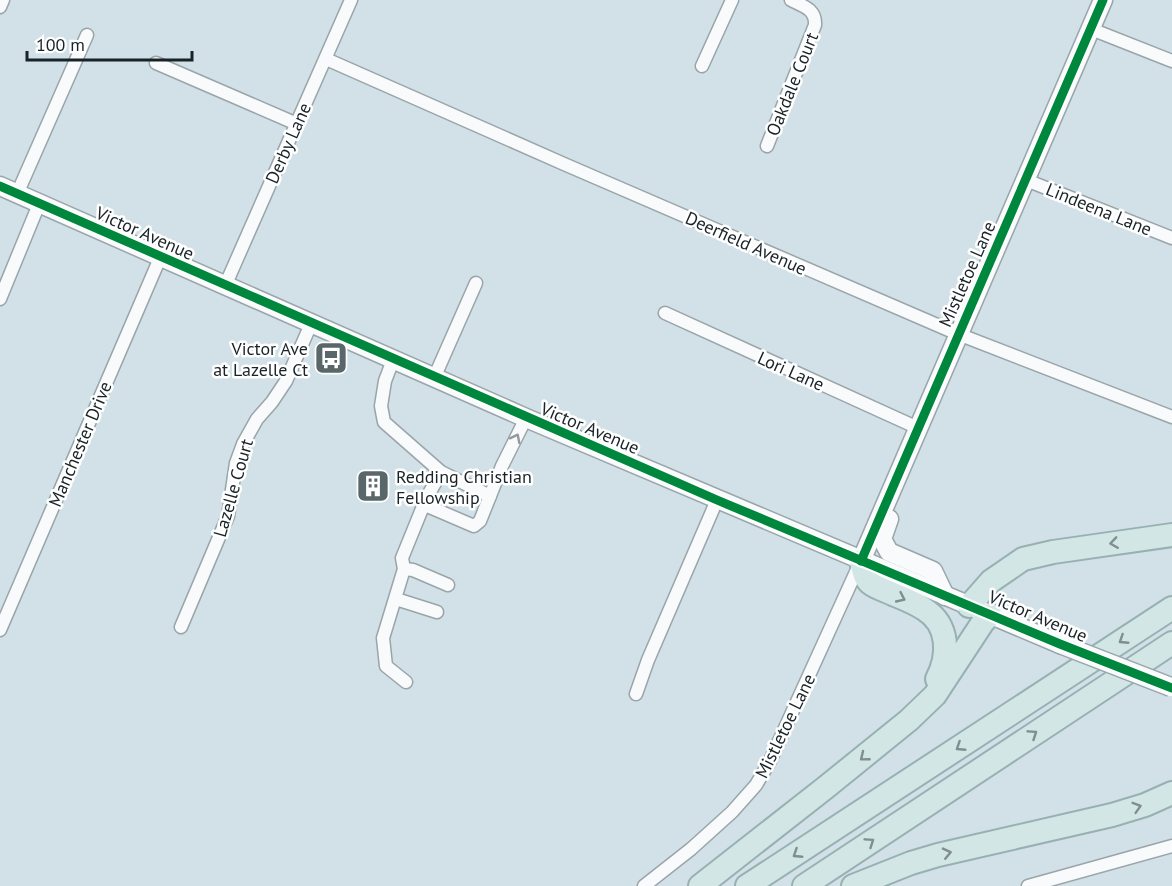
<svg xmlns="http://www.w3.org/2000/svg" width="1172" height="886" font-family="'PT Sans',sans-serif">
  <style>
    .lines { fill: none; stroke-linecap: round; stroke-linejoin: round }
    .street-casing { stroke: #99a5a9; stroke-width: 15 }
    .secondary-casing { stroke: #99a5a9; stroke-width: 21 }
    .highway-casing { stroke: #97b1b3; stroke-width: 26 }
    .street { stroke: #f8fafb; stroke-width: 12 }
    .secondary { stroke: #f8fafb; stroke-width: 18 }
    .highway { stroke: #d3e6e6; stroke-width: 22 }
    .secondary-bridge-casing { stroke: #99a5a9; stroke-width: 21; stroke-linecap: butt }
    .secondary-bridge { stroke: #f8fafb; stroke-width: 18 }
    .cycleway-casing { stroke: #fff; stroke-width: 13 }
    .cycleway { stroke: #00873e; stroke-width: 9 }
    .oneway { stroke: #94999c }
    .oneway2 { stroke: #7f8e90 }
    .labels { text-anchor: middle; dominant-baseline: central; stroke-width: 5; stroke-linejoin: round; paint-order: stroke }
    .street-label { font-size: 18px; fill: #192327; stroke: #fff }
    .poi-label { font-size: 18px; fill: #192327; stroke: #fff; text-anchor: end }
  </style>
  <rect width="100%" height="100%" fill="#d1e1e7"/>
  <g class="lines">
    <g class="street-casing">
      <g id="street">
        <path d="M0,7l3,-7"/>
        <path d="M1091,29l81,32"/>
        <path d="M326,59l238,105 394,170 214,83"/>
        <path d="M156,63l141,61"/>
        <path d="M702,66l30,-66"/>
        <path d="M767,146l48,-121c1,-16 -12,-19 -24,-25"/>
        <path d="M1026,180l146,58"/>
        <path d="M17,194l70,-159"/>
        <path d="M225,286l126,-286"/>
        <path d="M0,299l39,-95"/>
        <path d="M665,313l253,115"/>
        <path d="M393,360l-8,21 -4,25 3,16 57,50 49,24"/>
        <path d="M434,378l42,-95"/>
        <path d="M425,505l49,21 6,-5 22,-55 24,-48"/>
        <path d="M404,569l9,1 35,15"/>
        <path d="M396,599l41,13"/>
        <path d="M181,627l47,-111 8,-53 7,-19 14,-25 15,-17 14,-21 25,-57"/>
        <path d="M0,630l160,-372"/>
        <path d="M406,682l-20,-16 -3,-28 21,-69 -2,-11 24,-59 15,-27"/>
        <path d="M636,694l12,-34 69,-160"/>
        <path d="M644,886l47,-37 41,-37 24,-27 14,-24 90,-198"/>
        <path d="M1028,886l144,-40"/>
      </g>
    </g>
    <g class="secondary-casing">
      <g id="secondary">
        <path d="M0,186l526,232 534,226"/>
        <path d="M889,519l-7,20 7,13 44,19 12,25"/>
        <path d="M861,561l242,-561"/>
      </g>
    </g>
    <g class="highway-casing">
      <g id="highway">
        <path d="M861,561c2,7 3,17 9,22 6,5 17,8 25,12 10,4 20,8 29,14 26,16 25,47 13,70"/>
        <path d="M969,606l22,-25 32,-22 30,-7 119,-17"/>
        <path d="M700,886l125,-98 84,-68 26,-25 48,-73 7,-7"/>
        <path d="M747,886l425,-278"/>
        <path d="M804,886l368,-243"/>
        <path d="M853,886l58,-23 27,-8 174,-40 33,-10 27,-12"/>
      </g>
    </g>
    <use href="#street" class="street"/>
    <use href="#secondary" class="secondary"/>
    <use href="#highway" class="highway"/>
    <g class="secondary-bridge-casing">
      <path id="secondary-bridge" d="M1060,644l111,43"/>
    </g>
    <use href="#secondary-bridge" class="secondary-bridge"/>
    <g class="cycleway-casing">
      <g id="cycleway">
        <path d="M0,186l717,314 343,144 112,44"/>
        <path d="M861,561l242,-561"/>
      </g>
    </g>
    <use href="#cycleway" class="cycleway"/>
  </g>
  <defs><path id="oneway-chevron" d="M-2-3.5L2.5 0L-2 3.5" fill="none" stroke-width="1.6" stroke-linecap="round" stroke-linejoin="round" transform="scale(1.5)"/></defs>
  <use class="oneway" href="#oneway-chevron" transform="translate(516 438) rotate(-63)"/>
  <g class="oneway2">
    <use href="#oneway-chevron" transform="translate(1114 543) rotate(172)"/>
    <use href="#oneway-chevron" transform="translate(901 598) rotate(25)"/>
    <use href="#oneway-chevron" transform="translate(1123 640) rotate(147)"/>
    <use href="#oneway-chevron" transform="translate(1033 734) rotate(-34)"/>
    <use href="#oneway-chevron" transform="translate(960 747) rotate(147)"/>
    <use href="#oneway-chevron" transform="translate(864 757) rotate(141)"/>
    <use href="#oneway-chevron" transform="translate(1137 807) rotate(-17)"/>
    <use href="#oneway-chevron" transform="translate(870 842) rotate(-34)"/>
    <use href="#oneway-chevron" transform="translate(947 853) rotate(-13)"/>
    <use href="#oneway-chevron" transform="translate(797 854) rotate(147)"/>
  </g>
  <defs>
    <g id="bus-square" transform="scale(1.725)"><rect x="-9" y="-9" width="18" height="18" rx="4" fill="#59666a" stroke="#fff"/><path d="M-5-6H5V4H4V6H2V4H-2V6H-4V4H-5ZM-3.5-4V0h7V-4ZM-3.5 1.2v1.5H-2V1.2ZM2 1.2v1.5H3.5V1.2Z" fill="#fff"/></g>
    <g id="building-square" transform="scale(1.725)"><rect x="-9" y="-9" width="18" height="18" rx="4" fill="#59666a" stroke="#fff"/><path d="M-4-6H4V6H1V3H-1V6H-4ZM-2.5-4.3h1.7v1.8h-1.7ZM.8-4.3h1.7v1.8H.8ZM-2.5-1h1.7V.8h-1.7ZM.8-1h1.7V.8H.8Z" fill="#fff"/></g>
  </defs>
  <g fill-rule="evenodd">
    <use href="#bus-square" x="331" y="358"/>
    <use href="#building-square" x="373" y="486"/>
  </g>
  <g class="labels">
    <g class="street-label">
      <text transform="translate(792 84) rotate(-68)">Oakdale Court</text>
      <text transform="translate(288 143) rotate(-66)">Derby Lane</text>
      <text transform="translate(1099 209) rotate(22)">Lindeena Lane</text>
      <text transform="translate(145 233) rotate(24)">Victor Avenue</text>
      <text transform="translate(746 243) rotate(24)">Deerfield Avenue</text>
      <text transform="translate(967 274) rotate(-66)">Mistletoe Lane</text>
      <text transform="translate(791 371) rotate(24)">Lori Lane</text>
      <text transform="translate(590 428) rotate(23)">Victor Avenue</text>
      <text transform="translate(80 444) rotate(-67)">Manchester Drive</text>
      <text transform="translate(233 488) rotate(-74)">Lazelle Court</text>
      <text transform="translate(1038 616) rotate(23)">Victor Avenue</text>
      <text transform="translate(785 726) rotate(-64)">Mistletoe Lane</text>
    </g>
    <g class="poi-label">
      <text x="308" y="348">Victor Ave<tspan x="308" dy="21">at Lazelle Ct</tspan></text>
      <text x="396" y="476" text-anchor="start">Redding Christian<tspan x="396" dy="21">Fellowship</tspan></text>
    </g>
  </g>
  <path d="M27 51v9h165v-9" fill="none" stroke="#192327" stroke-width="3"/>
  <text x="36" y="51" font-size="18" fill="#192327" stroke="#ffffff" stroke-width="4.5" paint-order="stroke">100 m</text>
</svg>
